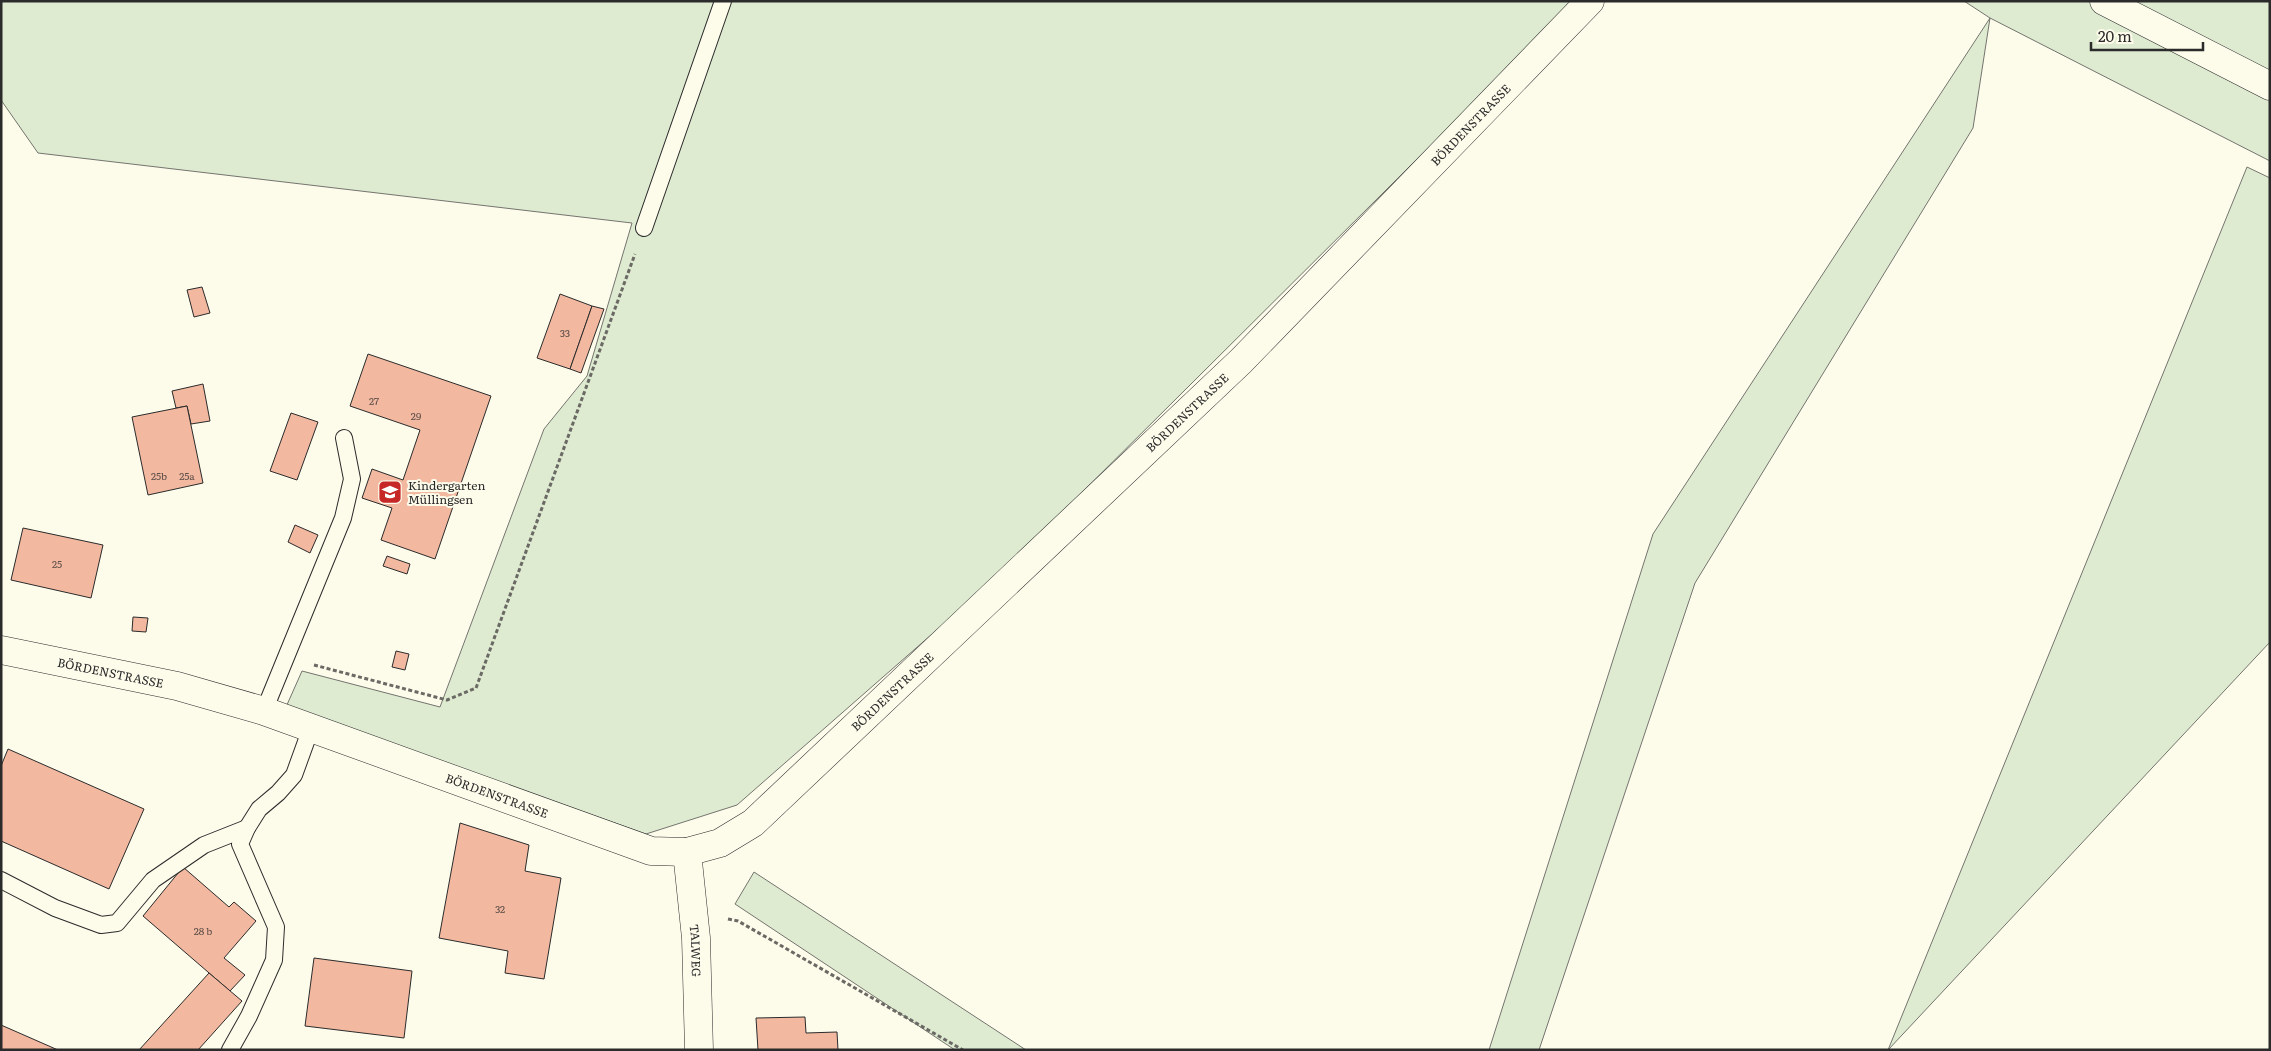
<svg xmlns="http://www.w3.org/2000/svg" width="2271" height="1051" font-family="Literata,serif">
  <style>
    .green { fill: #deebd1; stroke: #74746e }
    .building { fill: #f2b8a0; stroke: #2b2b2b }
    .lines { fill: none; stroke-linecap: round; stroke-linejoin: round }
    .lane-casing { stroke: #2b2b2b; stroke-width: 18 }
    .street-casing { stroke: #2b2b2b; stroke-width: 29 }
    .secondary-casing { stroke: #2b2b2b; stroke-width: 29 }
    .path { stroke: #6a6964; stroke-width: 3; stroke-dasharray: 4 2.5; stroke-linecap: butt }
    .lane { stroke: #fdfbea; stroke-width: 16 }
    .street { stroke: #fdfbea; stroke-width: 28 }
    .secondary { stroke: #fdfbea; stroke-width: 28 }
    .labels { text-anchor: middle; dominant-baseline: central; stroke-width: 4; stroke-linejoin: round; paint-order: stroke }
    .number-label { font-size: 10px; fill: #5d4e48 }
    .street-label { font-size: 12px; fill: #2b2b2b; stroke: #fdfbea }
    .poi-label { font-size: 12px; fill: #2b2b2b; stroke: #fdfbea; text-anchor: start }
  </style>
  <rect width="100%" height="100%" fill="#fdfbea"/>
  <g class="green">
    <path d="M1,1h1575l-580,577 -259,227 -91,29 -360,-127 16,-36 138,36 104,-278 43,-53 45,-153 -594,-70 -37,-53z"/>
    <path d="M1964,1h306v160l-280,-143 -17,110 -278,455 -156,467h-50l164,-516 337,-516z"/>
    <path d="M2247,167l23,11v464l-382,408z"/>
    <path d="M754,872l272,178h-71l-220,-146z"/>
  </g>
  <g class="building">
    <path d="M202,287l8,26 -16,4 -7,-27z"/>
    <path d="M560,294l32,12 -22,63 -33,-11z"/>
    <path d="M592,306l12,3 -23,64 -11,-4z"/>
    <path d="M368,354l123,42 -56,163 -54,-19 11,-32 -30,-10 10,-29 31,11 17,-50 -70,-24z"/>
    <path d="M203,384l7,37 -19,3 -4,-18 -11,2 -4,-17z"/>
    <path d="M187,406l16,77 -55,12 -16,-78z"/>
    <path d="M291,413l27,9 -21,58 -27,-9z"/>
    <path d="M295,525l23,10 -8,18 -22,-11z"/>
    <path d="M23,528l80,17 -12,53 -80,-18z"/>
    <path d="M387,556l23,8 -3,10 -24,-8z"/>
    <path d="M133,617l15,1 -2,14 -14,-1z"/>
    <path d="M396,651l13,3 -4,16 -13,-3z"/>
    <path d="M8,749l136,60 -35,80 -108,-48v-75z"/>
    <path d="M460,823l69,22 -4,26 36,7 -17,101 -39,-6 3,-22 -69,-13z"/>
    <path d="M183,867l46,40 5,-5 22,19 -32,37 21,17 -15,16 -87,-75z"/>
    <path d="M314,958l98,13 -8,67 -99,-12z"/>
    <path d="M209,973l33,28 -44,49h-59z"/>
    <path d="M805,1017l1,16 31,-1 1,18h-80l-2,-32z"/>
    <path d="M1,1025l57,25h-57z"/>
  </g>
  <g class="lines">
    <g class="lane-casing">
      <g id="lane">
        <path d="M644,228l79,-227"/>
        <path d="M264,711l79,-193 9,-39 -8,-41"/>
        <path d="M1,880l54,28 46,17 16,-2 36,-43 51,-35 43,-17"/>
        <path d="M230,1050l19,-34 25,-56 2,-33 -36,-83 7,-16 12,-19 19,-16 16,-18 17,-47"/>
      </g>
    </g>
    <g class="street-casing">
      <g id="street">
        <path id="s1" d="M687,852l9,86 3,112"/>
      </g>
    </g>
    <g class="secondary-casing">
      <g id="secondary">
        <path d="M2104,1l166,85"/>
        <path id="s2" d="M1,650l176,36 87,25 387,140 36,1 33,-9 33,-20 488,-462 349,-360"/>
      </g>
    </g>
    <g class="path">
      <path d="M314,665l133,35 29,-12 159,-434"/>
      <path d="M728,919l10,2 225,129"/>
    </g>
    <use href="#lane" class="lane"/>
    <use href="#street" class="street"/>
    <use href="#secondary" class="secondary"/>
  </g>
  <defs>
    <g id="school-square" transform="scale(1.25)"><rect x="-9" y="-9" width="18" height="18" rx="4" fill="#c62828" stroke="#fdfbea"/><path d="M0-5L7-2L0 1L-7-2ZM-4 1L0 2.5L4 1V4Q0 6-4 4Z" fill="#fff"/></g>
  </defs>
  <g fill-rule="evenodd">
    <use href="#school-square" x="390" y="492"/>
  </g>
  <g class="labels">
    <g class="number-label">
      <text x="565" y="332">33</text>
      <text x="374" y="400">27</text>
      <text x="416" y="415">29</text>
      <text x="159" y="475">25b</text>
      <text x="187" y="475">25a</text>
      <text x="57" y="563">25</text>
      <text x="500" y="908">32</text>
      <text x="203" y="930">28 b</text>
    </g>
    <g class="street-label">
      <text stroke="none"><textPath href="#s2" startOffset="1792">BÖRDENSTRASSE</textPath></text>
      <text stroke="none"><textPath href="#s2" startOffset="1388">BÖRDENSTRASSE</textPath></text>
      <text stroke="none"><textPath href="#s2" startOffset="112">BÖRDENSTRASSE</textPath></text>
      <text stroke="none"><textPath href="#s2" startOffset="982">BÖRDENSTRASSE</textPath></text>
      <text stroke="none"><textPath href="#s2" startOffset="518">BÖRDENSTRASSE</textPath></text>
      <text stroke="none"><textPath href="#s1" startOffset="99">TALWEG</textPath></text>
    </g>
    <g class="poi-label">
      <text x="408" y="485">Kindergarten<tspan x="408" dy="14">Müllingsen</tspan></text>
    </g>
  </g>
  <rect width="2271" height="1051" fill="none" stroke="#2b2b2b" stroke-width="5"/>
  <path d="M2091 42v8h112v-8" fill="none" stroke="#2b2b2b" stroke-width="2.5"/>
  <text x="2098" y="42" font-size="15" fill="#2b2b2b" stroke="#fdfbea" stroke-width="4" paint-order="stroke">20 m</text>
</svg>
